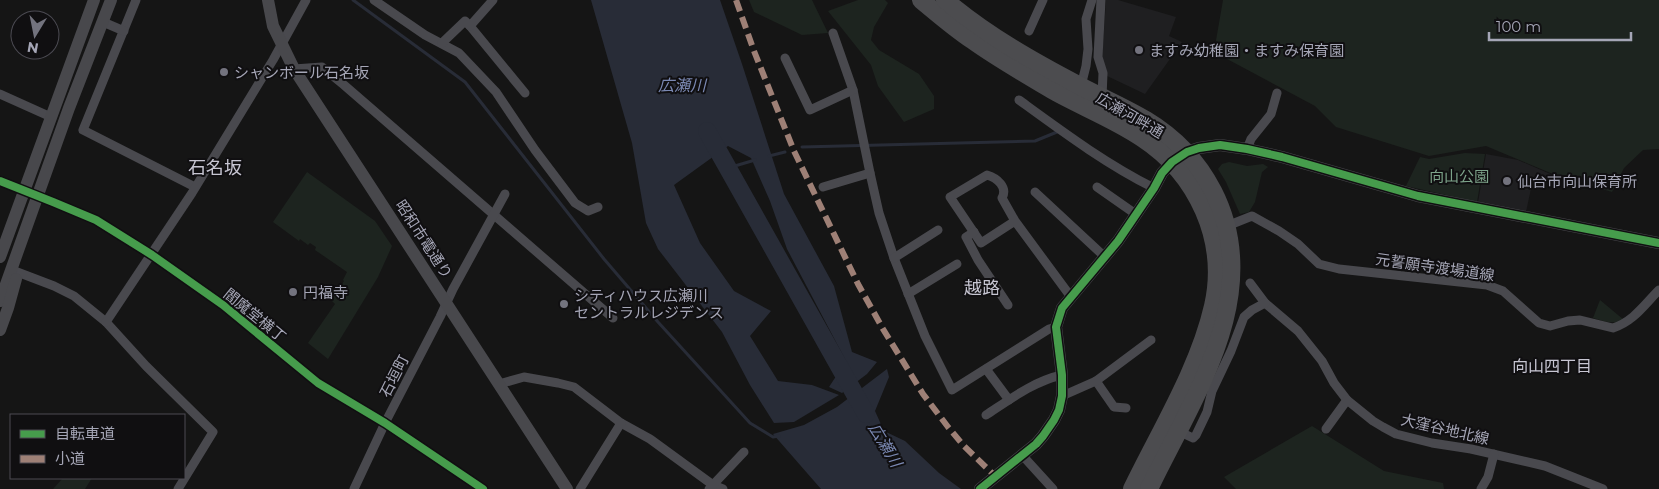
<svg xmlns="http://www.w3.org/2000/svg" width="1659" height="489" font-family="Montserrat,'Noto Sans JP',sans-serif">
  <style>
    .built { fill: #1f1f21 }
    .green { fill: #1d241f }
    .water { fill: #282c37 }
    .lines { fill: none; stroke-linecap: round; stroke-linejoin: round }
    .stream { stroke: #282c37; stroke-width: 3 }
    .river { stroke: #282c37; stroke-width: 18 }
    .street { stroke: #49494e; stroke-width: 9 }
    .secondary { stroke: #48484c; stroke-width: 12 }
    .highway { stroke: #4c4c4f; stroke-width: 18 }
    .quiet { stroke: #9e8076; stroke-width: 6; stroke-dasharray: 12 6; stroke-linecap: butt }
    .cycleway-casing { stroke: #100f11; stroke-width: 11 }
    .cycleway { stroke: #469c4c; stroke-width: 8 }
    .poi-dot { fill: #73737e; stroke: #100f11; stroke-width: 2 }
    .labels { text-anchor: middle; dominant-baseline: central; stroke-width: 4; stroke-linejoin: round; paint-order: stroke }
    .poi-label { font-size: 15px; fill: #a5a6b6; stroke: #100f11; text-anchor: start }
    .street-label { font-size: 15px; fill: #a5a6b6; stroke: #100f11 }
    .park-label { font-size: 15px; fill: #7ca289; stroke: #100f11 }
    .water-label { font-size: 16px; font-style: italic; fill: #7b89b3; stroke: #100f11 }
    .neighbourhood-label { font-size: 16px; fill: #c7c6d2; stroke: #100f11 }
    .quarter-label { font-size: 18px; fill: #c7c6d2; stroke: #100f11 }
  </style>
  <rect width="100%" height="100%" fill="#151515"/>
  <g class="built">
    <path d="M1106,0h12l58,17 -7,19 13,6 -37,52 -40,-19 -3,-17z"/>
    <path d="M1486,154l32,6 39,17 -2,6 -22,-4 -7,33 -48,-9z"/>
  </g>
  <g class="green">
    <path d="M749,0h63l16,33 -26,2 -48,-23z"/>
    <path d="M858,0h27l3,3 -14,24 -3,13 8,10 40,24 15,22v13l-30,13 -26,-36 -7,-21 -43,-54z"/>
    <path d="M1223,0h436v149l-16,1 -19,18 -12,24 -59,-18 -67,-28 -57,10 -93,-29 -21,-21 -101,-54z"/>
    <path d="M1465,153l20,1 -8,48 -71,-16 14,-29 9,2z"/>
    <path d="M1229,162l18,4 16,-2 5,3 -6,5 -7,30 -6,10 -9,2 -14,-32 -8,-13 4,-5z"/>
    <path d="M307,172l68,49 17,25 -14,31 -50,82 -20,-16 27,-39 -4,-4 13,-19 -1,-1 4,-8 -32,-22 1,-3 -6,-4 -2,2 -8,-6 -1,2 -26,-19z"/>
    <path d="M1600,300l24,20c-11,5 -20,1 -31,-2z"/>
    <path d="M1312,426l72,45 59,12 1,6h-208l-12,-12z"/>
    <path d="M63,478h29l-7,11h-32z"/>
  </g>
  <g class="water">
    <path d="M591,0h129l22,64 42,130 50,92 18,66 25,10 -10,12 -25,19 -13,-6 17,-26 -59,-112 -17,-48 -19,-43 -23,-12 -54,39 26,58 34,48 37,20 -21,25 28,45 34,4 27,10 -45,27 -20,1 -24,-38 -28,-53 -64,-83 -12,-26 -14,-80z"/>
    <path d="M887,369l2,8 -14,34 9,20 21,10 34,32 22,16h-140l-48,-55 31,-9 33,-18z"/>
  </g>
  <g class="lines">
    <g class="stream">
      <path d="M353,0l112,82 139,177 54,63 92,101 23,14 6,-1"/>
      <path d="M802,147l233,-6 22,-9"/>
      <path d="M769,156l16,-4"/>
      <path d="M728,168l27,-8"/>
    </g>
    <path class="river" d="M707,131l159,283"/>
    <g class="street">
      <path d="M136,0l-53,130 112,57"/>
      <path d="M374,0l51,35 34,18 37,39 39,58 40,53 13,8 10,-4"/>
      <path d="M1101,0l-3,57 5,16 -1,24"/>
      <path d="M103,22l21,9"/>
      <path d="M470,26l55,67"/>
      <path d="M1029,31l14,-31"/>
      <path d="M833,33l20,57 17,83 9,40 15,45 31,78 27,54 97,-61 7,-2"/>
      <path d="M442,43l23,-22 5,5 23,-26"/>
      <path d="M785,58l25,52 43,-20"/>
      <path d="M294,69l28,-2 22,18 269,233"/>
      <path d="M1081,86l5,-20 2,-17 -2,-30 6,-19"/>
      <path d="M0,94l51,23"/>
      <path d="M1019,100c44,32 87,64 135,88"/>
      <path d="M1247,149l4,-10 20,-25 6,-21"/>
      <path d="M0,181l53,21 43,18 56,35 71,50 95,78 67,40 98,66"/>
      <path d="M823,187l47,-14"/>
      <path d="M1097,187l40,28"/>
      <path d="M1035,192l70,65"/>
      <path d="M1015,221l-34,22 -31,-46 37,-22c10,3 21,12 15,23l13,23 56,76"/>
      <path d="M1227,226l25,-10 27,15 19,13 21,20 20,5 148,16 16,6 36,32 11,3 18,-5 12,-1 33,8c21,-7 31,-23 46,-38"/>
      <path d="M974,232l-8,5 12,23 30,45"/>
      <path d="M894,258l44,-28"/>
      <path d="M12,270l42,16 20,10 32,26 40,44 67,66 -35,57"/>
      <path d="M1250,283l15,20 33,28 24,30 12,22 13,17 26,21 10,6 13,7 36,9 39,6 74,17 58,23"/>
      <path d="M908,294l49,-30"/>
      <path d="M106,322l86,-129 81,-133 33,-60"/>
      <path d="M986,369l23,31"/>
      <path d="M1096,381l18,26 12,1"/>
      <path d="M499,384l25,-7 34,6 16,4 47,36 29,16 63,46 10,4"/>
      <path d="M1062,396l34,-15 55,-41"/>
      <path d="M986,415c23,-15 48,-34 76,-40"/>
      <path d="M1326,429l21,-29"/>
      <path d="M1178,431l15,7 3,-3 11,-23 5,-21 19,-40 13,-34 8,-7 13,-7"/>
      <path d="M1022,455l31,34"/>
      <path d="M354,489l31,-66 55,-106 13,-28 52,-95"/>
      <path d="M580,489l41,-66"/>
      <path d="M709,489l35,-37"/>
      <path d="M1481,489l7,-12 6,-23"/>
    </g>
    <g class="secondary">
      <path d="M268,0l5,26 21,43 273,420"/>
      <path d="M0,257l94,-257"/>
      <path d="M0,301l69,-193 42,-108"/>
      <path d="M0,330l8,-22 8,-29"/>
      <path d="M980,489l56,-45 7,-8 11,-16 5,-10 3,-14v-21l-6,-48 6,-19 56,-67 36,-53 8,-15 10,-11 15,-10 12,-4 21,-3 27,4 35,8 136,39 241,47"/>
    </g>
    <g class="highway">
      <path d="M921,0c17,14 33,28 51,40 25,18 53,34 80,50 30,17 62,29 90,48 55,36 86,102 71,168 -14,62 -53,125 -81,183"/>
      <path d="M945,0c41,35 89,62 137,87 21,11 44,21 64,33 30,18 51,40 67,71 53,103 -20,206 -64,298"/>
    </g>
    <path class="quiet" d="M736,0l18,51 40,100 64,133 25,45 40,65 25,33 16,19 32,31"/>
    <g class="cycleway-casing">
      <g id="cycleway">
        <path d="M0,181l53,21 43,18 56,35 71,50 95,78 67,40 98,66"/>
        <path d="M980,489l56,-45 7,-8 11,-16 5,-10 3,-14v-21l-6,-48 6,-19 56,-67 36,-53 8,-15 10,-11 15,-10 12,-4 21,-3 27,4 35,8 136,39 241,47"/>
      </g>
    </g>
    <use href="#cycleway" class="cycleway"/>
  </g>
  <g class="poi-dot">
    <circle cx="1139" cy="50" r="5"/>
    <circle cx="224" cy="72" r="5"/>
    <circle cx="1507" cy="181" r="5"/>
    <circle cx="293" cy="292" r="5"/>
    <circle cx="564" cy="304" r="5"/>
  </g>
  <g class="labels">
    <g class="poi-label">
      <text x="1149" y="50">ますみ幼稚園・ますみ保育園</text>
      <text x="234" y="72">シャンボール石名坂</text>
      <text x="1517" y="181">仙台市向山保育所</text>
      <text x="303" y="292">円福寺</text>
      <text x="574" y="295">シティハウス広瀬川<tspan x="574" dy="17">セントラルレジデンス</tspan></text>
    </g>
    <g class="street-label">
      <text transform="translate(1130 115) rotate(30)">広瀬河畔通</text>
      <text transform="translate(424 239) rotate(57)">昭和市電通り</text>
      <text transform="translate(1435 267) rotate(8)">元誓願寺渡場道線</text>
      <text transform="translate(255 315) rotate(39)">閻魔堂横丁</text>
      <text transform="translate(394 376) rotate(-63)">石垣町</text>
      <text transform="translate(1445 429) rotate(13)">大窪谷地北線</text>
    </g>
    <g class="park-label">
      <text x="1459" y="176">向山公園</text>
    </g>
    <g class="water-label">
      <text x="682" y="85">広瀬川</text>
      <text transform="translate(885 445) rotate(59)">広瀬川</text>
    </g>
    <g class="neighbourhood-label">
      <text x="1552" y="366">向山四丁目</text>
    </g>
    <g class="quarter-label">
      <text x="215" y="168">石名坂</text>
      <text x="982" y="288">越路</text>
    </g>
  </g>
  <rect x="10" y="414" width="175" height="65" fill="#100f11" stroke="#4c4b53"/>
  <rect x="20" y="430" width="25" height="8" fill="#469c4c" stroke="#4c4b53"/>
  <text x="55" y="439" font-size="15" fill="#a5a6b6">自転車道</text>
  <rect x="20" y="455" width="25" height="8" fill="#9e8076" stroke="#4c4b53"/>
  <text x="55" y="464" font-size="15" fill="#a5a6b6">小道</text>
  <g transform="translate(35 35) rotate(190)"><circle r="24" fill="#100f11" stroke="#4c4b53"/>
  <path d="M0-4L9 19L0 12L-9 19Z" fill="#73737e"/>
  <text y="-8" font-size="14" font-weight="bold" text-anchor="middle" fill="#a5a6b6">N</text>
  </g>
  <path d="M1489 32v8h142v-8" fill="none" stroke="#a5a6b6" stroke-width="2.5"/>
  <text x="1496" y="32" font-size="15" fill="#a5a6b6" stroke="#100f11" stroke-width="4" paint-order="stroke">100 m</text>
</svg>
